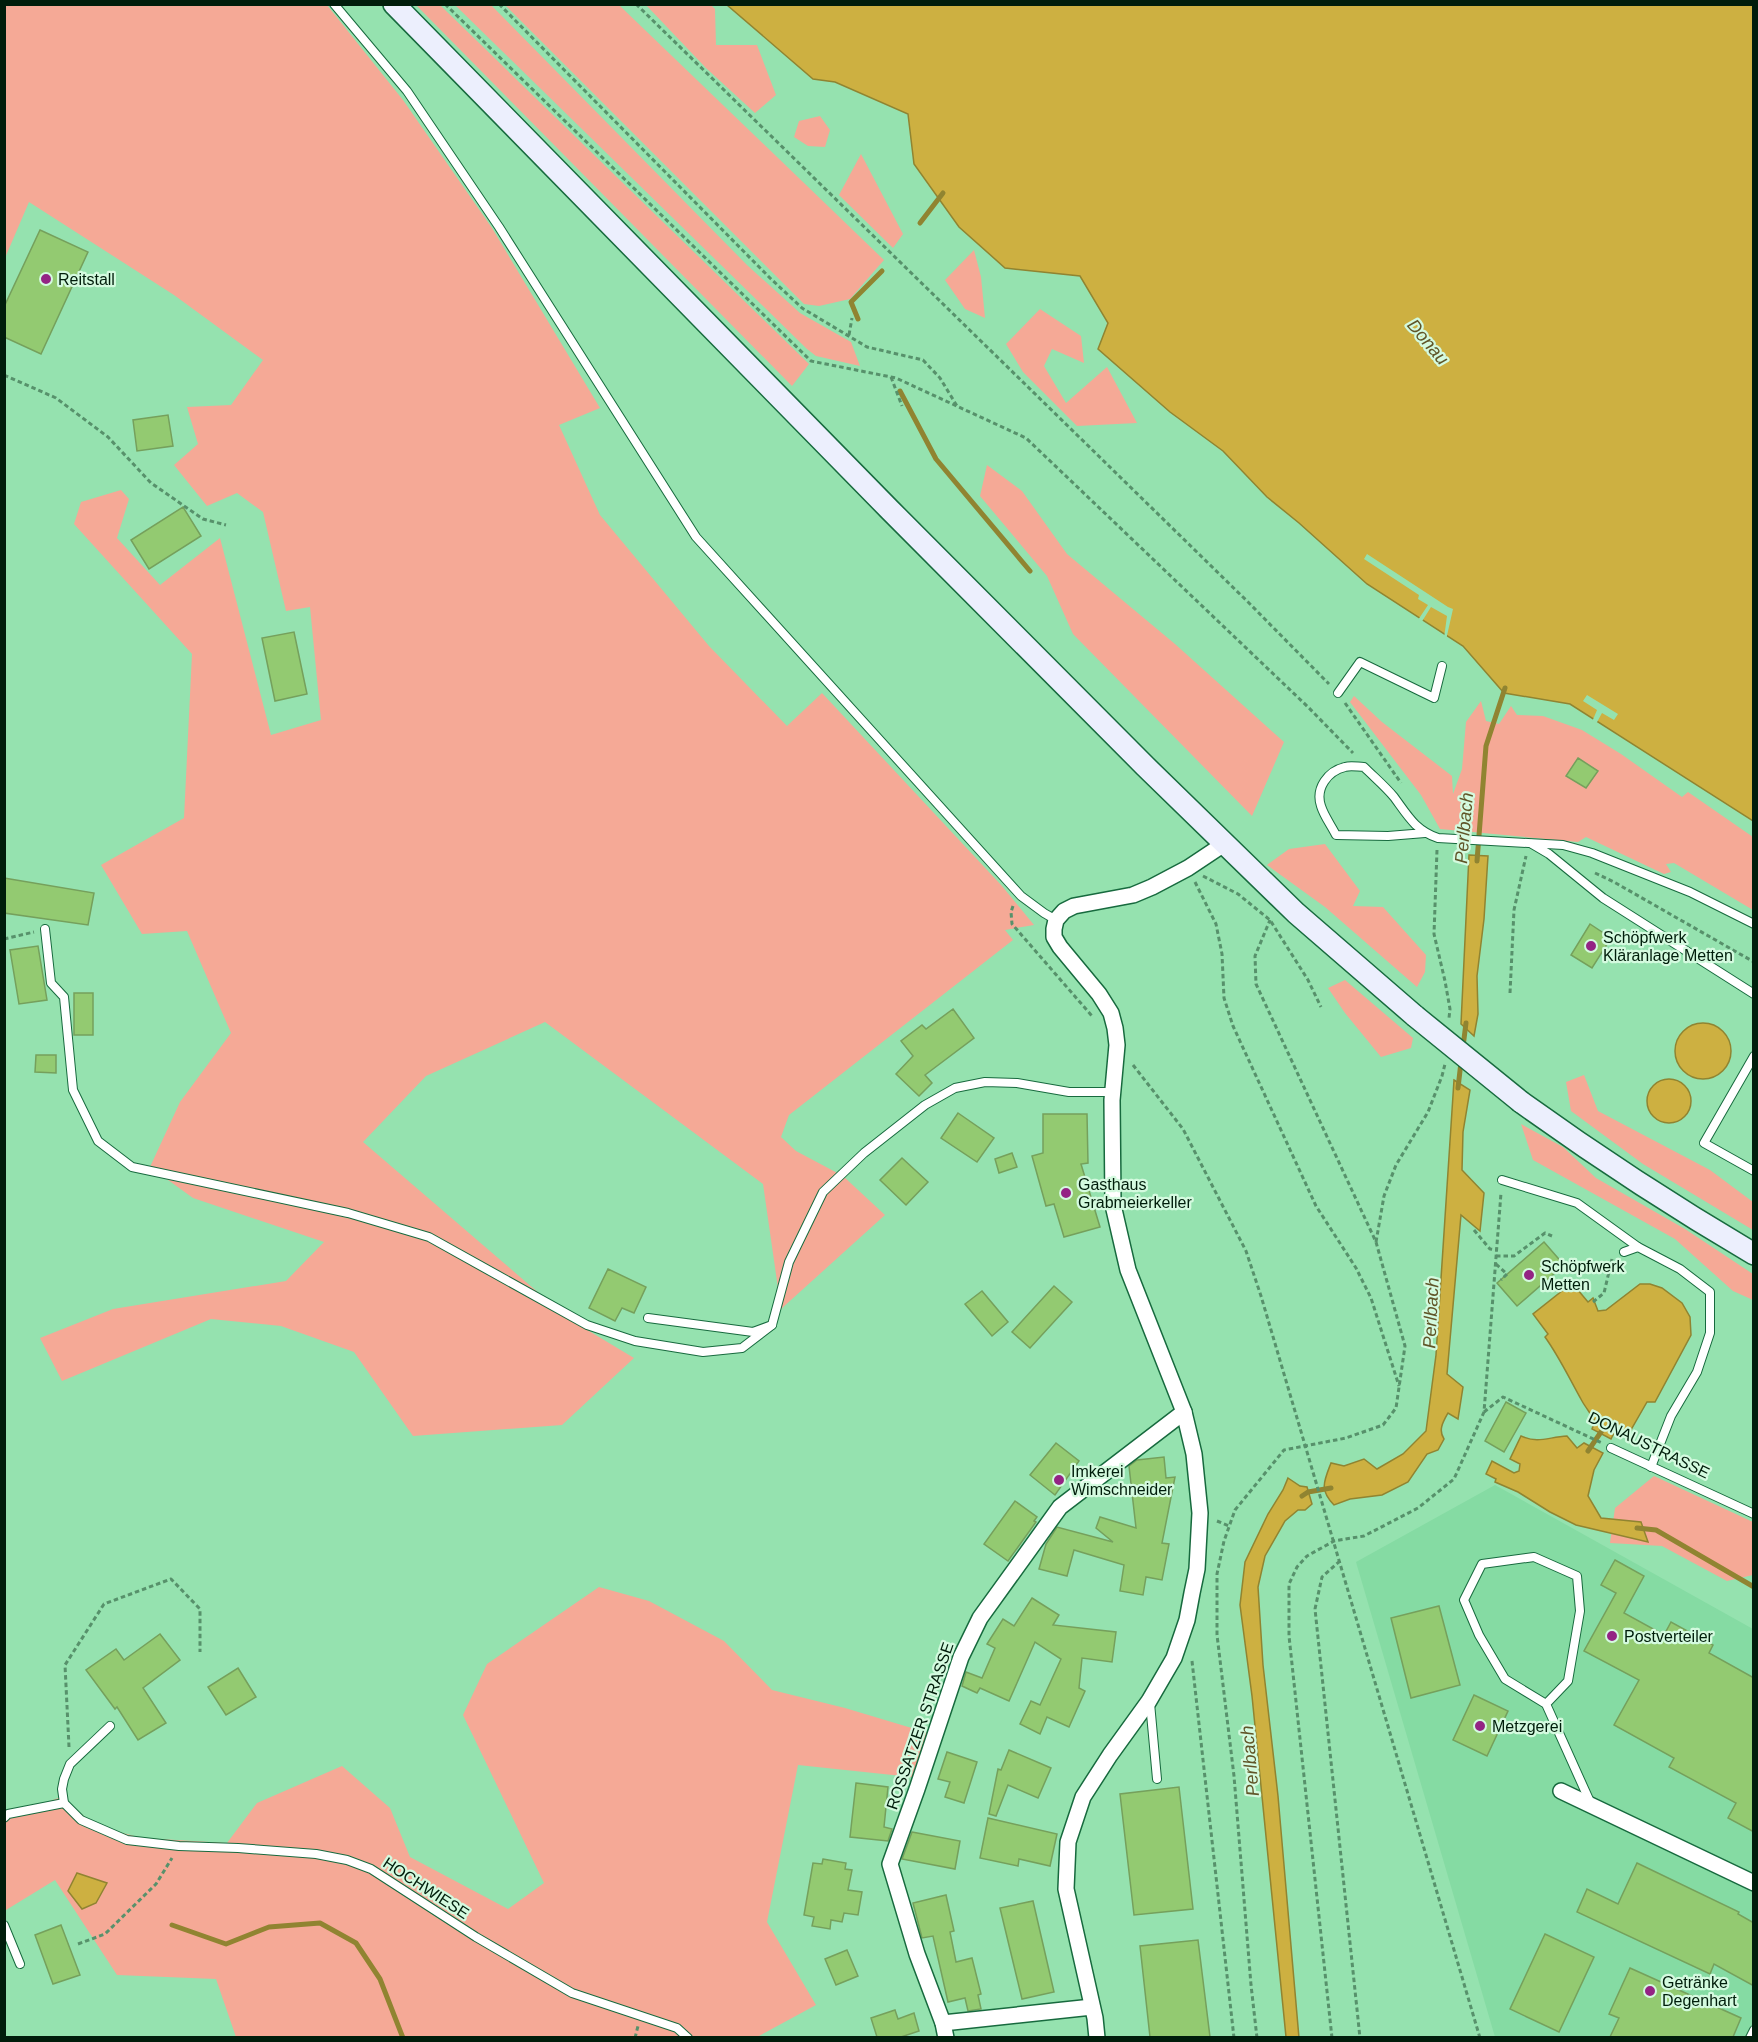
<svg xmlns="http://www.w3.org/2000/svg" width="1758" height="2042" font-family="Helvetica,sans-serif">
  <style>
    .built { fill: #85dba3 }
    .green { fill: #f5a996 }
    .water { fill: #cdb041; stroke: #908431; stroke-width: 1.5 }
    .pier { fill: #95e2af }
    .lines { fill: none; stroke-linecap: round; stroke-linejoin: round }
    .stream { stroke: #908431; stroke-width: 5 }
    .building { fill: #93ca71; stroke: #75a05c; stroke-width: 1.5 }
    .lane-casing { stroke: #176a3e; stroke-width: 10 }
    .street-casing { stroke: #176a3e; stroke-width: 18 }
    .secondary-casing { stroke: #176a3e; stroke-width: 24 }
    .path { stroke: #57916b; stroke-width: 3; stroke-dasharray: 4.5 3; stroke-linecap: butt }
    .lane { stroke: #fff; stroke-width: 8 }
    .street { stroke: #fff; stroke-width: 15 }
    .secondary { stroke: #eceffd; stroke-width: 21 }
    .secondary-bridge-casing { stroke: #176a3e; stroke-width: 24; stroke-linecap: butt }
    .secondary-bridge { stroke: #eceffd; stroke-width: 21 }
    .poi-dot { fill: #942484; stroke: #d4fadf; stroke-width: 2 }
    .labels { text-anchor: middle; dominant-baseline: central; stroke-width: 4.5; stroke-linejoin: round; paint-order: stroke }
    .poi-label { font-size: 16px; fill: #001d0b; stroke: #d4fadf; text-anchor: start }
    .street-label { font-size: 16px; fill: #001d0b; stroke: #d4fadf }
    .water-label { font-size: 18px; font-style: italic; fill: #605528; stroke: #d4fadf }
  </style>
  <rect width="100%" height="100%" fill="#95e2af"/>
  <path class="built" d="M1495,1485l258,144v408h-258l-139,-475z"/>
  <g class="green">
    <path d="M5,5h322l76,95 89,128 108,180 -41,17 41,90 109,131 78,80 35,-33 180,193 32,39 -29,5 8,10 -224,175 -8,22 15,14 47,25 42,39 -104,94 -18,-125 -218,-162 -119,54 -63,66 206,177 65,39 -72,67 -149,11 -59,-84 -73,-26 -70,-7 -149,62 -22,-43 73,-29 173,-28 38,-39 -131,-44 -43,-31 30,-65 51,-69 -44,-102 -45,3 -41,-69 83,-47 8,-164 -118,-130 7,-22 40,-12 8,9 -12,39 43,47 60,-47 51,197 50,-15 -11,-113 -24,4 -23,-99 -26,-19 -30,13 -33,-41 24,-21 -11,-37 44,-2 32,-45 -89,-65 -145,-93 -24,56z"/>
    <path d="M416,5h24l369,359 -17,22z"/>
    <path d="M455,5h36l256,260 53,48 51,29 9,24 -44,-10 -9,-7z"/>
    <path d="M505,5h114l265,255 -34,39 -31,7 -15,-2z"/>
    <path d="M646,5h65l4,4 1,36h41l19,50 -21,18 -49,-45z"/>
    <path d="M820,116l10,14 -5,17 -17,-1 -14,-9 5,-16z"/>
    <path d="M861,154l42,80 -10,14 -54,-53z"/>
    <path d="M974,250l7,27 4,41 -20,-9 -20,-29z"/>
    <path d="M1040,309l41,27 3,27 -32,-14 -8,17 22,37 41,-36 30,56 -60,3 -54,-54 -17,-28z"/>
    <path d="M987,465l35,26 45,63 108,90 109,98 -32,74 -179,-182 -26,-58 -67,-80z"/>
    <path d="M1354,696l28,26 70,54 1,18 9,-25 4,-47 15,-21 5,20 13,3 12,-18 6,9 26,1 39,14 39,24 61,43 6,-5 65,45v73l-79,-47 -8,1 5,8 -7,2 -78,-37 -8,5 -138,-13 -19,-34 -71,-93z"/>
    <path d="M1325,844l35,47 -7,15 30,1 43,48 -1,17 -8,15 -92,-80 -58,-42 22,-16z"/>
    <path d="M1345,980l68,58 -2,10 -30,9 -36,-44 -17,-25z"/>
    <path d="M1584,1075l14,36 112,59 43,32v28l-110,-66 -72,-53 -5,-29z"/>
    <path d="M1521,1124l42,23 33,31 89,51 68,45v26l-20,-9 -58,-52 -142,-79z"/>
    <path d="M1654,1476l99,46v53l-26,6 -65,-35 -52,-3 5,-35z"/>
    <path d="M599,1587l50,14 75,40 48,49 73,18 90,27 -14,43 -123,-13 -31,157 49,83 -59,32h-521l-20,-58 -99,-4 -62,-95 -49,30 -1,-4 -1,-88 57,-21 35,29 46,12 85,5 30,-40 85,-37 48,42 20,49 98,52 36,-26 -81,-168 24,-51z"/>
  </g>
  <g class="water">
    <path d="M727,5h1026v816l-183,-117 -66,-11 -41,-47 -96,-62 -68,-61 -32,-26 -44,-46 -53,-39 -72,-63 10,-26 -28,-47 -75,-8 -46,-41 -45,-63 -6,-50 -73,-32 -22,-3z"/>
    <path d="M1469,855l19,1 -4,63 -7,57 1,38 -4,22 -13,-12z"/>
    <circle cx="1703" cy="1051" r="28"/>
    <circle cx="1669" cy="1101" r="22"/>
    <path d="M1454,1080l16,10 -7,42 -1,38 22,23 -4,38 -19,-16 -14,159 16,13 -5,32 -10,-6c-5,9 -10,17 -4,26l-6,11 -11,4 -19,28 -26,13 -32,4 -16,6c-15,-15 -10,-24 -3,-42l13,3 20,-7 13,10 26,-15 23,-23 10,-76z"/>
    <path d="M1572,1283l16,19 5,-4 5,13 8,-1 34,-26h10l12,4 20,15 8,14 1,18 -36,67h-8l-19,33 -10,-5 -3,1 -4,8 -19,-10 3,-8c-4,-7 -9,-13 -13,-20 -13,-23 -22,-43 -37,-64l3,-3 -15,-20z"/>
    <path d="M1521,1436c18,8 27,1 46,0l10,12 7,-5 19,10 -9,17 -6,26 13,22 40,4 7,20 -72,-17 -26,-13 -32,-20 -23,-10 1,-3 -10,-5 6,-13 22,12 5,-2 1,-7 -10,-5z"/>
    <path d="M1288,1478l12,8 7,1 5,17 -7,6h-7l-13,11 -20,35 -7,31 5,78 15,131 21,242 -13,-1 -34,-341 -12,-91 5,-43 23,-48 15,-24z"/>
    <path d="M77,1873l30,10 -11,20 -14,6 -14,-18z"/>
  </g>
  <g class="pier">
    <path d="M1367,554l81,53 5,2 -7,31 -2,-2 3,-22 -16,-9 -10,16 -3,-3 10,-15 -10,-6 1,-4 -55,-36z"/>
    <path d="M1587,695l31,19 -4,6 -12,-7 -6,11 -4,-2 5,-12 -14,-9z"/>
  </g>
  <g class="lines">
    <g class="stream">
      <path d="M920,223l23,-30"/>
      <path d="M858,319l-7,-17 31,-31"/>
      <path d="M900,391l36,68 94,112"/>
      <path d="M1477,861l9,-115 19,-58"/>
      <path d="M1463,1047l3,-24"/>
      <path d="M1458,1088l3,-26"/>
      <path d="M1588,1451l15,-22"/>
      <path d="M1302,1496l6,-4 23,-4"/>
      <path d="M1637,1528l19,2 98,57"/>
      <path d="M172,1925l54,19 43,-17 51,-4 36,20 24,36 23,59"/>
    </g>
  </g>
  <g class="building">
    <path d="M40,230l48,22 -47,102 -37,-17v-30z"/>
    <path d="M168,415l5,31 -36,5 -4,-31z"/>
    <path d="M183,507l18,29 -52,33 -18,-29z"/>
    <path d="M294,632l13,62 -32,7 -13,-63z"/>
    <path d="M1578,758l20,13 -12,17 -20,-12z"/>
    <path d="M4,878l90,15 -6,32 -84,-12z"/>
    <path d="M1590,924l21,14 -19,30 -21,-13z"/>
    <path d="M38,946l9,54 -28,4 -9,-54z"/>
    <rect x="74" y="993" width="19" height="42"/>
    <path d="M953,1009l21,29 -49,37 7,8 -13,13 -23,-22 17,-18 -12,-15 21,-16 4,4z"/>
    <path d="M36,1055h20v18l-21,-1z"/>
    <path d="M958,1113l36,25 -17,24 -36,-24z"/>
    <path d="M1043,1114h44l1,49 -7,1 19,63 -36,10 -10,-33 -8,2 -14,-50 11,-3z"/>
    <path d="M1012,1153l5,14 -18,6 -4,-14z"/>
    <path d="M902,1158l26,24 -22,23 -26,-25z"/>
    <path d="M1544,1242l20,23 -47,41 -20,-23z"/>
    <path d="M608,1269l38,18 -12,26 -12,-5 -7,13 -26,-13z"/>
    <path d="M1054,1286l18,16 -42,46 -18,-16z"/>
    <path d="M982,1291l26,31 -16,14 -27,-32z"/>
    <path d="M1506,1402l20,11 -22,39 -19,-11z"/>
    <path d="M1056,1443l23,18 -24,34 -25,-20z"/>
    <path d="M1164,1457l2,21 9,-1 -13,66 7,1 -7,36 -16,-3 -3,18 -23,-4 4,-26 -50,-15 -7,26 -28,-7 7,-25 11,-17 56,15 -17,-14 4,-11 36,11 -7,-62 8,-6z"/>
    <path d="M1015,1501l22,16 -3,4 2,1 -28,39 -24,-17z"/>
    <path d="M1615,1560l29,16 -20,37 40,22 7,-13 42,23 -4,8 45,25v154l-26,-14 8,-15 -67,-36 5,-9 -60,-33 25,-45 -55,-29 32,-58 -15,-8z"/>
    <path d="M1032,1598l27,17 -6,10 63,7 -4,30 -30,-4 -3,30 6,3 -16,36 -22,-10 -7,17 -20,-10 11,-23 9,4 21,-46 -26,-17 -26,59 -29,-13 -3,5 -15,-7 4,-14 16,6 13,-30 -8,-4 16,-25 11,7z"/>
    <path d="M1439,1606l21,79 -49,13 -20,-80z"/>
    <path d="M160,1634l20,26 -37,28 23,35 -28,17 -21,-33 -2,2 -29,-39 30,-21 8,11z"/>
    <path d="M238,1668l18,29 -30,18 -18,-28z"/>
    <path d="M1474,1695l34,16 -21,45 -34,-16z"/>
    <path d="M1009,1750l42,18 -13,30 -30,-13 -12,31 -7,-2 9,-45 3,1z"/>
    <path d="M947,1752l30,10 -13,41 -19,-6 5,-15 -12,-3z"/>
    <path d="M856,1783l32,4 -4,40 8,2 -4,12 -38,-4z"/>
    <path d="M1179,1787l14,122 -59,6 -14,-121z"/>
    <path d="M988,1818l69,16 -7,32 -31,-7 -1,7 -38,-8z"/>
    <path d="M912,1832l48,9 -5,28 -53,-10z"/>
    <path d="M823,1859l23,4 -1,6 7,1 -4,20 14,2 -4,23 -14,-2 -2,9 -11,-2 -1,9 -18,-3 2,-9 -10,-2 9,-52 9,1z"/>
    <path d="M1637,1863l102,49 -1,2 16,9v63l-40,-22 -4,10 -133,-62 10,-23 31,15z"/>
    <path d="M946,1895l8,36 -4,1 6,30 16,-4 9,36 -3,1 3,14 -13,2 -3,-13 -17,4 -15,-66 -11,2 -9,-35z"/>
    <path d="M1033,1901l21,91 -32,7 -22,-91z"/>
    <path d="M61,1925l19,50 -27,9 -18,-49z"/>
    <path d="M1545,1934l49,23 -35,75 -49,-23z"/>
    <path d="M1198,1940l12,97h-60l-10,-91z"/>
    <path d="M847,1950l11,26 -22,9 -11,-26z"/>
    <path d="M1630,1968l111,50 -8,19h-123l9,-19 -10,-4z"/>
    <path d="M895,2010l3,9 16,-6 5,18 -18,6h-24l-6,-19z"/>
  </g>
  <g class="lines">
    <g class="lane-casing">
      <g id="lane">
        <path d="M334,4l73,87 92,136 197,310 325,359 23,17 12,7"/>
        <path d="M1338,693l22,-31 74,36 8,-32"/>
        <path d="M1425,833l-37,3 -52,-1c-5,-10 -12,-19 -15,-29 -6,-18 7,-35 24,-39 6,-2 13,0 19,0 10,10 21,19 30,30 14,19 21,33 44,41l125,7 29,8 98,39 64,32"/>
        <path d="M1532,844l17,10 54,44 151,96"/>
        <path d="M45,929l6,54 13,14 9,93 25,51 34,26 216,46 81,24 158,88 48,16 68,11 39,-4 30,-23"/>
        <path d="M1754,1056l-50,87 50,28"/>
        <path d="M1502,1180l75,23 61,44"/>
        <path d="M1624,1252l14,-5 42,22 30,23v41l-13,39 -26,44 -20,51"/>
        <path d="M648,1318l105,14 19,-7 17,-63 34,-70 41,-39 61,-48 30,-17 30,-6 32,1 52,9h44"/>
        <path d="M1611,1448l143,66"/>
        <path d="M1150,1703l7,76"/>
        <path d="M1546,1704l22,-23 12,-70 -3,-35 -43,-19 -52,7 -18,36 15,35 26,44 41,25 45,100"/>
        <path d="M110,1726l-40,38 -6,15 -2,10 2,14 17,17 46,20 52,6 59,2 78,6 31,6 24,9 105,68 96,56 105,35 11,10"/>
        <path d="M4,1818l4,-4 56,-11"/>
        <path d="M4,1925l16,39"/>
        <path d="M1750,2038l4,-8"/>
      </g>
    </g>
    <g class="street-casing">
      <g id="street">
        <path d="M1561,1791l193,92"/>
        <path d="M943,2023l149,-16"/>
        <path d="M946,2038l-3,-15 -26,-69 -27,-90 27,-75 44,-132 19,-39 80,-111 124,-95"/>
        <path d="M1097,2038l-2,-20 -29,-129 2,-47 15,-45 27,-42 39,-54 25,-43 13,-38 5,-27 5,-24 3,-56 -6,-59 -10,-42 -56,-142 -15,-65 -1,-105 5,-55 -2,-17 -4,-15 -12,-19 -39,-47 -6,-10v-8l2,-9 8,-9 10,-5 59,-11 19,-8 36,-19 36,-24"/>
      </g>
    </g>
    <g class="secondary-casing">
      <g id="secondary">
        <path d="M394,4l496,506 255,256 151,147 119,103"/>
        <path d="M1521,1102c75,54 153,105 233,152"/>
      </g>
    </g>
    <g class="path">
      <path d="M445,4l366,357 85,17 130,60 282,269 45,46"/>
      <path d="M499,4l271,274 32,30 65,39 56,13 17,18 17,28"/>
      <path d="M636,4l612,598 81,82"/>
      <path d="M849,335l3,-17"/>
      <path d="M4,375l52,23 52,39 43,46 52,36 23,6"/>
      <path d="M891,377l11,29"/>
      <path d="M1345,703l56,80"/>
      <path d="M1437,850l-3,84 11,47 5,28 -1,9"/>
      <path d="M1595,873l19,9 140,80"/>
      <path d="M1203,876l35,18 32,26 38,60 13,27"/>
      <path d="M1195,882l21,42 6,30 2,44 9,28 83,180 40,62 15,30 28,88"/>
      <path d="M1013,906l-2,6 1,12 80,92"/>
      <path d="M4,939l30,-7"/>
      <path d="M1510,993l4,-83 12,-54"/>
      <path d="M1133,1065l50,64 63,122 15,45 219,742"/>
      <path d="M1474,1230l16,19 7,1"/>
      <path d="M1376,1242l8,-46 12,-31 32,-53 14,-36 3,-12"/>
      <path d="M1496,1256h18l31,-23 7,3"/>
      <path d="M1496,1264l11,10 -6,6"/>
      <path d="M1593,1302l11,-9 8,-34"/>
      <path d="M1484,1412l19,-15 99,46"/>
      <path d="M1217,1521l12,5"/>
      <path d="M1340,1561l-18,16 -7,32 45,429"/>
      <path d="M1192,1661l42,377"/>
      <path d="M69,1747l-4,-82 39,-61 67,-25 29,30v43"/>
      <path d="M78,1944l27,-10 51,-50 16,-26"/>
      <path d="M635,2038l3,-12"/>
      <path d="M1257,2038l-6,-53 -17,-209 -17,-141v-61l7,-33 11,-31 49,-60 62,-12 37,-13 13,-17 9,-62 -29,-104 -120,-258 -1,-28 15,-36"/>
      <path d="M1332,2038l-43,-402v-52l8,-17 10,-11 27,-15 30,-5 54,-28 36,-29 30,-67 17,-219"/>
    </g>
    <use href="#lane" class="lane"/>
    <use href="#street" class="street"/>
    <use href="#secondary" class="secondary"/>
    <g class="secondary-bridge-casing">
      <path id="secondary-bridge" d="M1415,1016l106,86"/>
    </g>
    <use href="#secondary-bridge" class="secondary-bridge"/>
  </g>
  <g class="poi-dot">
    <circle cx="46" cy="279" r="6"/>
    <circle cx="1591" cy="946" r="6"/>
    <circle cx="1066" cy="1193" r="6"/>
    <circle cx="1529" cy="1275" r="6"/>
    <circle cx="1059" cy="1480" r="6"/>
    <circle cx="1612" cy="1636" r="6"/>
    <circle cx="1480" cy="1726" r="6"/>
    <circle cx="1650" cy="1991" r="6"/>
  </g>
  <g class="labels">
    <g class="poi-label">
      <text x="58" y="279">Reitstall</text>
      <text x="1603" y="937">Schöpfwerk<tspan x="1603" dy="18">Kläranlage Metten</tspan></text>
      <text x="1078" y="1184">Gasthaus<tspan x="1078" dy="18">Grabmeierkeller</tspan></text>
      <text x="1541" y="1266">Schöpfwerk<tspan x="1541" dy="18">Metten</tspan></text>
      <text x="1071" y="1471">Imkerei<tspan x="1071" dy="18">Wimschneider</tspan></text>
      <text x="1624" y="1636">Postverteiler</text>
      <text x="1492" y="1726">Metzgerei</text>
      <text x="1662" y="1982">Getränke<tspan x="1662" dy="18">Degenhart</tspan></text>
    </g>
    <g class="street-label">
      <text transform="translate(1649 1445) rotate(26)">DONAUSTRASSE</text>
      <text transform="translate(920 1726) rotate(-71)">ROSSATZER STRASSE</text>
      <text transform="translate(426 1888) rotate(33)">HOCHWIESE</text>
    </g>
    <g class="water-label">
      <text transform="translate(1428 342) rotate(50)">Donau</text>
      <text transform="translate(1464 828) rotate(-85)">Perlbach</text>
      <text transform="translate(1431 1313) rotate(-87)">Perlbach</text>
      <text transform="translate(1250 1761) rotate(-95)">Perlbach</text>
    </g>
  </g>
  <rect width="1758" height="2042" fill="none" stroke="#001d0b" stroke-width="12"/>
</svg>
